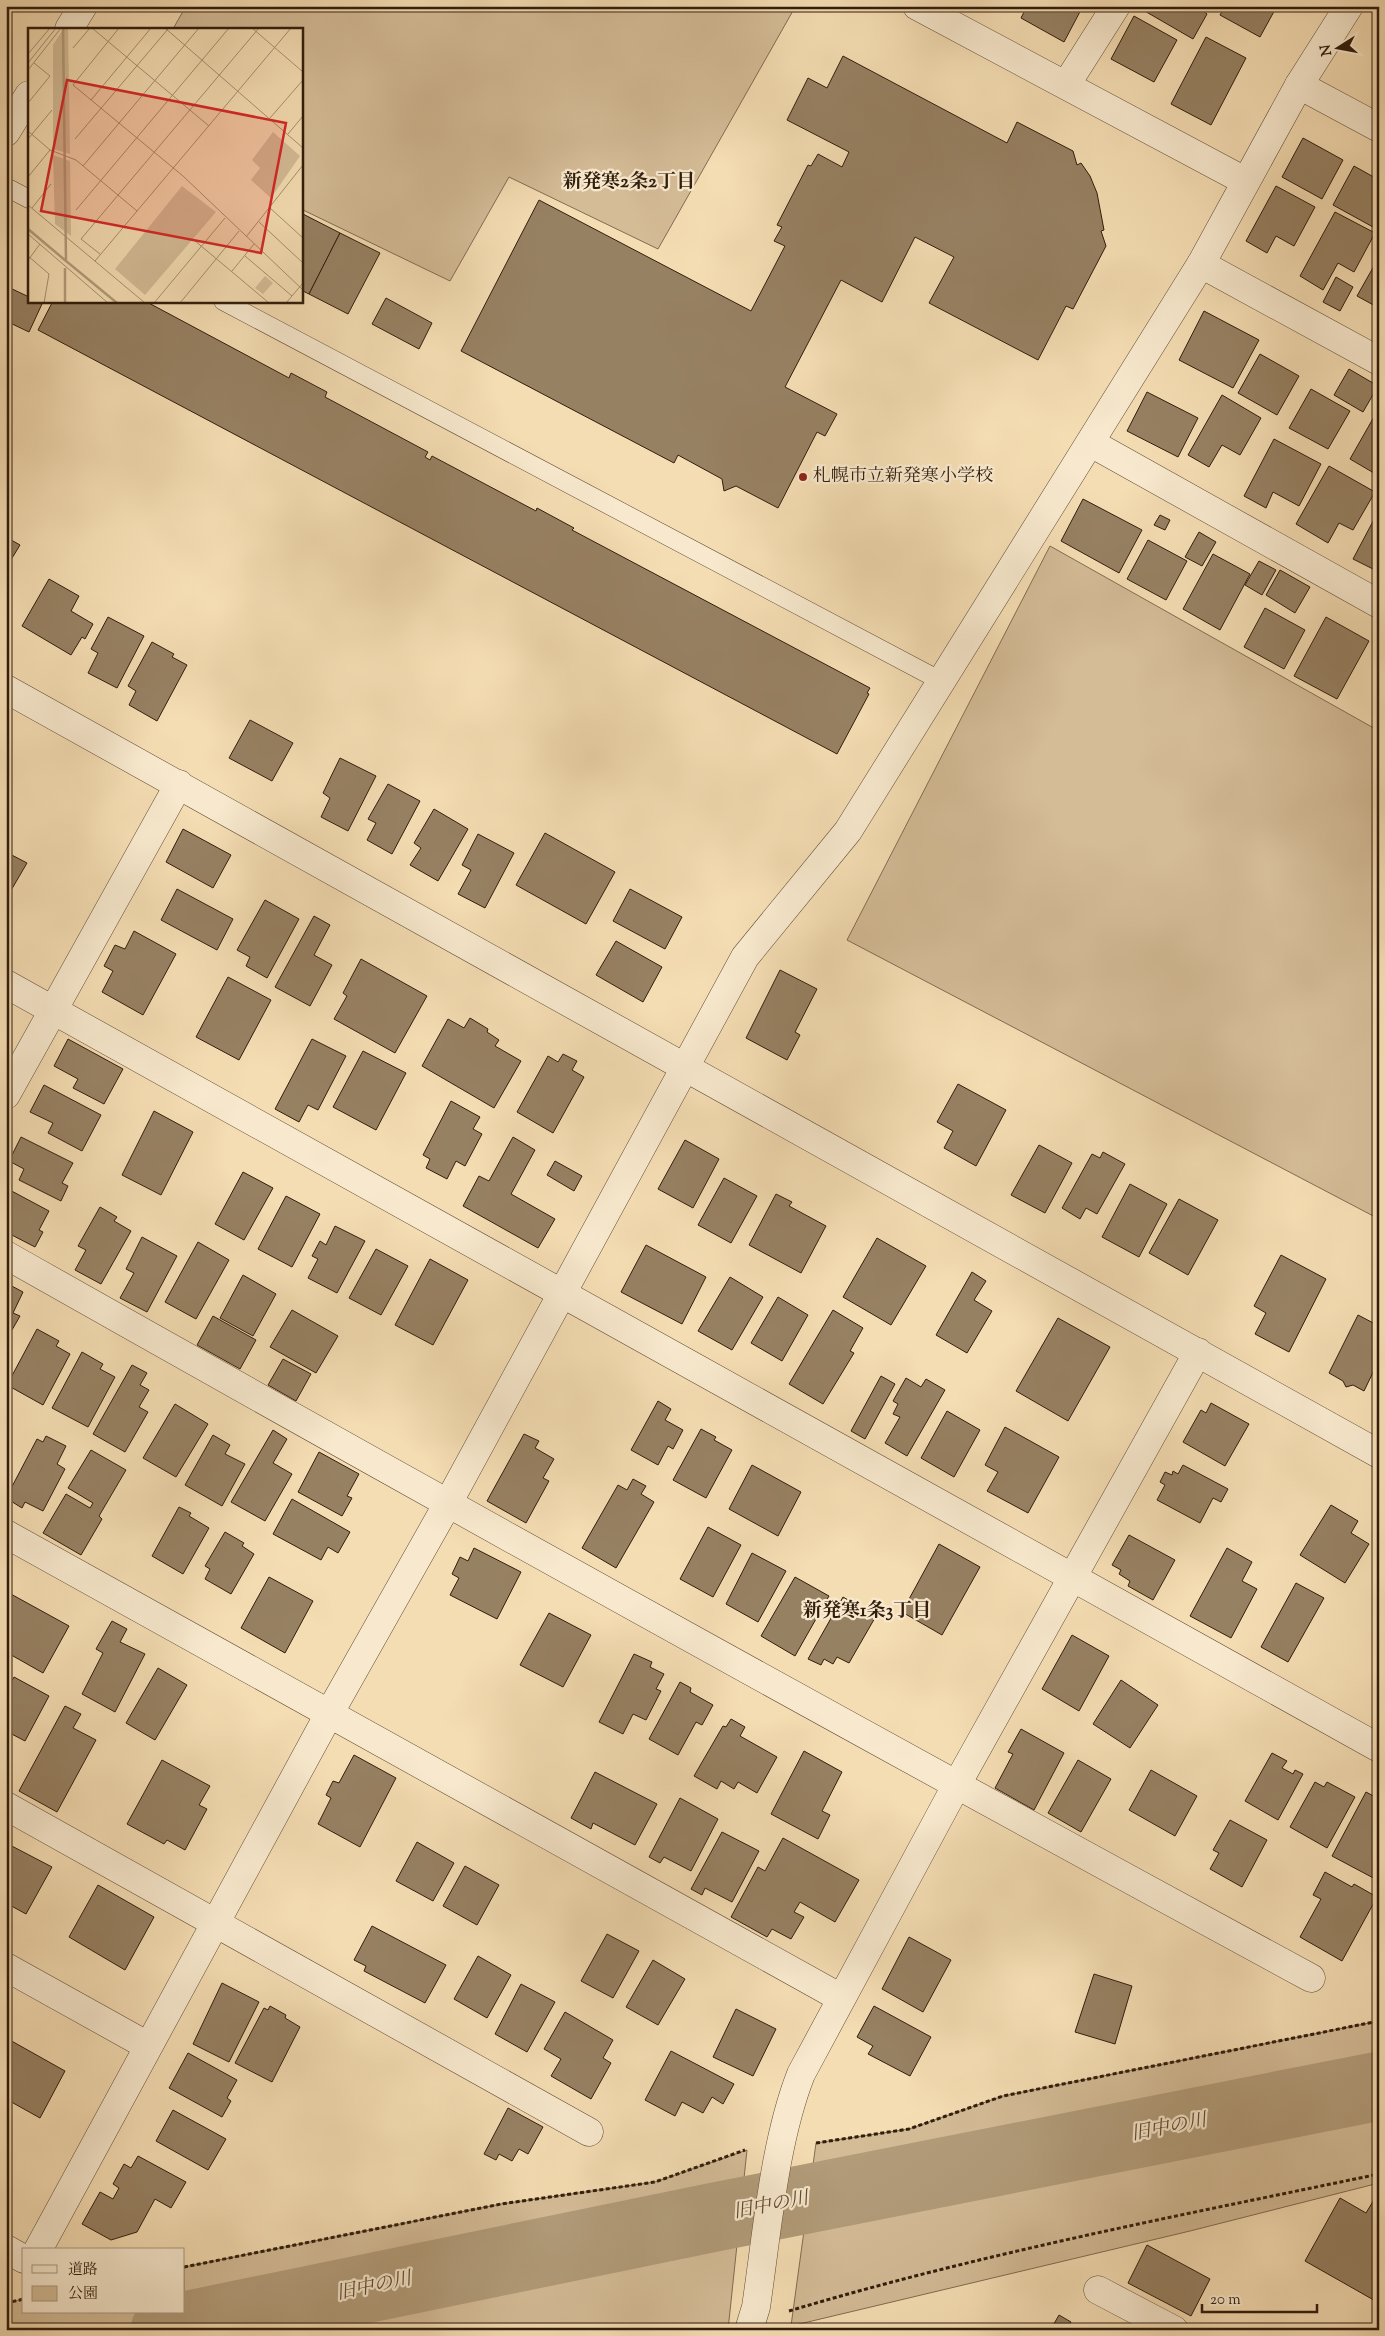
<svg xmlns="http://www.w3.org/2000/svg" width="1385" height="2336" font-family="'Sorts Mill Goudy','Noto Serif JP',serif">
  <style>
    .green { fill: #d4bc97; stroke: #826c52 }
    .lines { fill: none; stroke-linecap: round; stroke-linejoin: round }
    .river { stroke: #b29c7a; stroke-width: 69 }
    .building { fill: #978163; stroke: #311d0c }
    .service-casing { stroke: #624d36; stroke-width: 19 }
    .minor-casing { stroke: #624d36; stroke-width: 29 }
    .path { stroke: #311d0c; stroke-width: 3; stroke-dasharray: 4 2.5; stroke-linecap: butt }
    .service { stroke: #f8e9ce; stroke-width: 18 }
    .minor { stroke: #f8e9ce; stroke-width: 28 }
    .poi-dot { fill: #8f2418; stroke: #f8e9ce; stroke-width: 2 }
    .labels { text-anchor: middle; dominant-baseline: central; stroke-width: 4.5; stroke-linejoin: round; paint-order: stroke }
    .poi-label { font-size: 18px; fill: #311d0c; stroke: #f8e9ce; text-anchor: start }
    .neighbourhood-label { font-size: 19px; font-weight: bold; fill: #311d0c; stroke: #f8e9ce }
    .water-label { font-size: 19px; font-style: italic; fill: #5e4932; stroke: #f8e9ce }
    .inset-river { fill: none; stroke: #b29c7a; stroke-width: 2.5 }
    .inset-road { fill: none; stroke: #a79070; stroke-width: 1 }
    .view { fill: #d62828; fill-opacity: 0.15; stroke: #d62828; stroke-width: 2.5 }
    .inset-edge { fill: none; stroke: #311d0c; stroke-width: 2.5 }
  </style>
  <rect width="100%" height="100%" fill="#f5ddb3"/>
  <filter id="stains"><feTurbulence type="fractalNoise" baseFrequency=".004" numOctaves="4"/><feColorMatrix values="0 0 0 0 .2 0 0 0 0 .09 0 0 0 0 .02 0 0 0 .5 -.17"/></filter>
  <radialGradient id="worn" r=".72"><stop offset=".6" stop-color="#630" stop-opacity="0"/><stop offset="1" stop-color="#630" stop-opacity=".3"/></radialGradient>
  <g class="green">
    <path d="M186,6h603l5,3 -136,240 -149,-72 -59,104 -149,-72v-180h-128z"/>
    <path d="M1050,546l329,185v488l-532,-279z"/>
    <path d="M1379,2021v162l-189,48 -399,95 25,-183 93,-14 94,-33z"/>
    <path d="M747,2150l-19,180h-722v-27l18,-4v13h160v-45l317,-63 154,-22z"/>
  </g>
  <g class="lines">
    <path class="river" d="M165,2330l550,-113 664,-131"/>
  </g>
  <g class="building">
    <path d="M1027,6h56l-19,36 -43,-24z"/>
    <path d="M1136,6h61l10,8 -14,25z"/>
    <path d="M1225,6h52l-17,31 -40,-22z"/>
    <path d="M1134,16l43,24 -23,42 -43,-23z"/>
    <path d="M1206,37l40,21 -35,67 -40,-21z"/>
    <path d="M843,56l164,87 10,-21 56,29 4,14 4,-2 9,13 7,17 7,37 -3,1 5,15 -33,63 -7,-3 -28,54 -109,-57 25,-46 -39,-20 -33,65 -41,-22 -56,107 52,27 -12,22 -8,-4 -39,76 -42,-22 -12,5 -2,-12 -44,-24 -4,8 -213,-112 78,-151 212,111 34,-65 -11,-5 8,-14 -5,-2 31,-60 3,1 7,-12 24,13 7,-15 -62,-32 21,-42 19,10z"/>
    <path d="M1303,138l40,22 -21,39 -40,-22z"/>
    <path d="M1354,166l25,14v35l-6,12 -40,-22z"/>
    <path d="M1276,186l39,21 -21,39 -18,-10 -9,17 -21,-12z"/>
    <path d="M1335,212l40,21 -21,39 -16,-9 -15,27 -23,-14z"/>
    <path d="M301,213l39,20 -31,61 -8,-4z"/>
    <path d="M340,233l40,20 -32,61 -39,-20z"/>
    <path d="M1379,257v51l-22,-12z"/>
    <path d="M1336,277l17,10 -13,24 -17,-9z"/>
    <path d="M6,286l23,11v4l13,3 -13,28 -23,-11z"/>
    <path d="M386,298l46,25 -13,26 -47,-25z"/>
    <path d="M53,301h92l144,77 2,-5 36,19 -2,5 103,55 -3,5 5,3 2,-4 104,55 1,-3 37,20 -2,2 298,158 -3,5 2,1 -32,60 -799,-424z"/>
    <path d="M1204,311l55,29 -26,48 -54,-28z"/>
    <path d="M1260,354l39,22 -22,39 -39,-22z"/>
    <path d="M1349,369l29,17 -15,26 -29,-17z"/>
    <path d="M1311,389l39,22 -22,38 -39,-21z"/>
    <path d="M1147,392l51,26 -20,39 -51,-26z"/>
    <path d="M1222,395l39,23 -21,37 -18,-10 -13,22 -21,-12z"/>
    <path d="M1379,408v68l-29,-17z"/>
    <path d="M1274,439l47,25 -22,42 -26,-14 -7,16 -22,-12z"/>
    <path d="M1329,466l46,26 -22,38 -14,-7 -11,20 -32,-19z"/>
    <path d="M1083,499l59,31 -23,43 -58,-32z"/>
    <path d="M1379,510v62l-26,-13z"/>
    <path d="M1160,515l10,5 -5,10 -11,-5z"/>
    <path d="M1199,532l17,10 -14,24 -17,-9z"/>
    <path d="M6,537l14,8 -14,23z"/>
    <path d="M1148,540l39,21 -21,39 -39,-21z"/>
    <path d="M1213,554l37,20 -30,56 -37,-21z"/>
    <path d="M1259,561l17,9 -14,25 -17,-10z"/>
    <path d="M1280,570l30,17 -15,26 -29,-18z"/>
    <path d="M49,579l30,17 -8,15 22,13 -8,15 -3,-2 -11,18 -49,-29z"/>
    <path d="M1265,608l40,22 -21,39 -40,-22z"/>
    <path d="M108,617l36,19 -27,52 -29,-15 10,-20 -7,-4z"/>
    <path d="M1326,617l43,24 -32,58 -43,-23z"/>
    <path d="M152,642l22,12 -2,3 15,8 -30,56 -28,-16 7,-14 -8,-5z"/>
    <path d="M250,720l43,23 -21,38 -43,-23z"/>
    <path d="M340,758l36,18 -28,55 -27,-14 9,-19 -7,-5z"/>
    <path d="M388,784l32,17 -28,53 -25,-14 9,-17 -8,-4z"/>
    <path d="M434,809l34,20 -30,52 -28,-16 11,-17 -7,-5z"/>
    <path d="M183,829l48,26 -18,33 -47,-26z"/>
    <path d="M545,833l70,39 -29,52 -70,-39z"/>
    <path d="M478,834l36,19 -29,55 -27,-14 13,-24 -9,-5z"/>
    <path d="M6,852l21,11 -21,36z"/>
    <path d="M177,889l56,30 -16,31 -56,-30z"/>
    <path d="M630,889l52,28 -17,32 -52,-28z"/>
    <path d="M265,900l34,19 -32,59 -21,-12 4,-9 -13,-7z"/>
    <path d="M314,916l16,9 -16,30 18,10 -22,41 -35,-19z"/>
    <path d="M134,931l42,23 -33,61 -41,-23 11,-21 -9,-5 11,-21 10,4z"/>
    <path d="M616,941l46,26 -19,35 -47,-27z"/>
    <path d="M361,959l66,37 -32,57 -61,-34 13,-23 -4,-3z"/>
    <path d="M780,970l37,19 -22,43 5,3 -13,25 -41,-22z"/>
    <path d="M228,977l43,23 -32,60 -43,-23z"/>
    <path d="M470,1018l18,11 -1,3 12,8 -4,6 26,15 -27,47 -72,-42 26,-47 16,9z"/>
    <path d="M68,1039l55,30 -19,35 -31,-16 5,-9 -24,-13z"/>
    <path d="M312,1039l34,17 -28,54 -10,-5 -9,17 -24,-13z"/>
    <path d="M363,1051l43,22 -30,57 -43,-23z"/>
    <path d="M563,1054l14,7 -5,9 12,7 -31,56 -36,-21 31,-56 10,6z"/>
    <path d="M958,1084l48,26 -30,56 -32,-18 9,-17 -16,-9z"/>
    <path d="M44,1085l57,30 -19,36 -34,-18 5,-10 -23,-11z"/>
    <path d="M451,1101l29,16 -7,12 9,5 -17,32 -9,-5 -9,18 -21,-11 4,-9 -7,-4z"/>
    <path d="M154,1111l39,21 -32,63 -39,-20z"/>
    <path d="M21,1137l52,26 -11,20 6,3 -7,15 -42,-21 5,-11 -15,-8z"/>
    <path d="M513,1137l22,13 -24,44 44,25 -17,29 -75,-42 16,-30 10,5z"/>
    <path d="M685,1140l34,19 -26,49 -35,-19z"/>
    <path d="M1039,1145l33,18 -27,50 -34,-18z"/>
    <path d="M1103,1152l22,12 -28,50 -11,-6 -6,11 -18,-11 30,-54 8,4z"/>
    <path d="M555,1161l27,15 -8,15 -27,-16z"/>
    <path d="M243,1172l30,16 -29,52 -29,-16z"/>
    <path d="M724,1178l33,18 -26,47 -33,-18z"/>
    <path d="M1130,1184l37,20 -28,53 -37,-20z"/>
    <path d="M6,1188l43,23 -10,19 4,2 -8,15 -29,-15z"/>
    <path d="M776,1194l16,8 -3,4 37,20 -25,47 -52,-28z"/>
    <path d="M286,1196l34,18 -28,53 -34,-18z"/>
    <path d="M1179,1199l39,21 -30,55 -39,-22z"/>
    <path d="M100,1207l17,10 -3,4 17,10 -30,53 -26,-14 11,-20 -8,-4z"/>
    <path d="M335,1226l30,15 -28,52 -29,-15 10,-19 -6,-3 8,-15 6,4z"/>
    <path d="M142,1237l35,19 -30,56 -27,-14 14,-25 -8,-4z"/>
    <path d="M877,1238l49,28 -35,59 -48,-28z"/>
    <path d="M198,1242l31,18 -33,59 -31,-17z"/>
    <path d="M646,1245l60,32 -24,47 -61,-32z"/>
    <path d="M376,1249l32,17 -27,49 -32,-17z"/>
    <path d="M1281,1255l45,24 -37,73 -34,-18 11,-21 -12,-7z"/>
    <path d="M430,1259l38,21 -35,65 -38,-20z"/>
    <path d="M972,1272l14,9 -12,19 18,11 -25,42 -31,-18z"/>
    <path d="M243,1275l33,19 -23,42 -33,-18z"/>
    <path d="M730,1277l33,20 -31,53 -34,-19z"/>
    <path d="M6,1283l17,9 -10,21 7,3 -8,14 -6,-3z"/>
    <path d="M778,1297l30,18 -26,46 -31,-18z"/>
    <path d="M292,1310l46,26 -22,37 -46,-26z"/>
    <path d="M833,1310l30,18 -13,23 4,2 -31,51 -34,-20z"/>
    <path d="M1358,1315l21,11v34l-15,31 -11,-6 -7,2 -3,-6 -14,-8z"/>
    <path d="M213,1316l43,24 -16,29 -43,-24z"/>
    <path d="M1058,1318l52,29 -42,74 -52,-30z"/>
    <path d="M37,1329l22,12 -3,5 14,8 -27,51 -36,-20z"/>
    <path d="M82,1352l21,12 -3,5 15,8 -27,50 -36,-19z"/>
    <path d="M283,1359l28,15 -15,27 -28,-16z"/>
    <path d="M132,1365l15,8 -7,12 9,5 -10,17 9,5 -23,40 -32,-18z"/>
    <path d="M881,1376l14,8 -30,55 -14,-8z"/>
    <path d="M906,1378l15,9 5,-8 19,11 -38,66 -22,-13 15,-26 -7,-3 5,-10 -5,-3z"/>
    <path d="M658,1401l13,8 -6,11 18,10 -10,19 -5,-3 -10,19 -27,-15z"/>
    <path d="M1211,1403l38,21 -24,42 -42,-24 18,-32 5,3z"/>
    <path d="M175,1404l33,20 -32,53 -33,-19z"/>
    <path d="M947,1411l33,19 -26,47 -33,-19z"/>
    <path d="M1005,1427l54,30 -31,56 -41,-22 11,-19 -13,-7z"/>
    <path d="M701,1429l15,8 -2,3 18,10 -26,48 -33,-18z"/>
    <path d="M273,1430l14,9 -14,24 19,11 -27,47 -34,-19z"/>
    <path d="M524,1434l15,7 -4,7 19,11 -11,19 6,3 -23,42 -39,-22z"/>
    <path d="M213,1435l17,10 -5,9 20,10 -23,42 -37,-21z"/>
    <path d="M46,1436l20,10 -9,18 8,5 -22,42 -18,-9 -3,6 -16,-10 31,-59 6,3z"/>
    <path d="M91,1450l35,20 -27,46 3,3 -21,36 -38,-22 23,-39 24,14 3,-5 -25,-15z"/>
    <path d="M319,1452l40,22 -12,22 5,2 -10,18 -44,-24z"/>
    <path d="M752,1465l49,27 -23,44 -49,-27z"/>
    <path d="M1183,1465l45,24 -7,13 -8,-4 -13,25 -43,-23 8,-15 -5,-3 5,-10 7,3 1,-4 5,3z"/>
    <path d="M633,1479l13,7 -5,8 13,8 -38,66 -34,-20 36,-63 9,5z"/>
    <path d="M292,1499l58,33 -12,21 -10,-6 -7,13 -48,-26z"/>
    <path d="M1331,1505l27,16 -7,12 18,11 -24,39 -45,-28z"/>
    <path d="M179,1507l12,6 -2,3 20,12 -26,46 -31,-18z"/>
    <path d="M708,1527l33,18 -28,52 -33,-18z"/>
    <path d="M225,1532l19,11 -2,3 12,8 -23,40 -26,-15 5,-10 -5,-3z"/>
    <path d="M1129,1535l46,25 -22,40 -25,-14 2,-5 -11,-7 2,-4 -9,-5z"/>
    <path d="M939,1544l41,23 -38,68 -40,-23z"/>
    <path d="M474,1548l47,24 -24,47 -47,-24 9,-17 -7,-4 8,-17 8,4z"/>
    <path d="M1227,1548l25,14 -10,19 15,8 -26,49 -41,-22z"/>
    <path d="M752,1553l34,18 -28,51 -32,-18z"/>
    <path d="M269,1577l44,24 -28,52 -44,-25z"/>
    <path d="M795,1577l34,19 -34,60 -34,-20z"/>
    <path d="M1296,1583l28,15 -36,64 -27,-15z"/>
    <path d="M9,1593l60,33 -26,47 -37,-21v-54z"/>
    <path d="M843,1597l33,19 -27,47 -12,-6 -4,7 -9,-5 -3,6 -13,-6z"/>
    <path d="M549,1613l42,22 -28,52 -43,-22z"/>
    <path d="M112,1621l15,8 -7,13 25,12 -30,58 -33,-18 21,-41 -7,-4z"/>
    <path d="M1072,1635l37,21 -30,55 -37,-22z"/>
    <path d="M634,1654l18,8 -2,5 14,7 -8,15 5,2 -15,29 -13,-6 -10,20 -24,-12z"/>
    <path d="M158,1668l29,17 -32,55 -29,-17z"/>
    <path d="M14,1677l35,19 -24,45 -19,-10v-40z"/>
    <path d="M1121,1680l37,25 -28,43 -37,-24z"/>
    <path d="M680,1682l11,6 -1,4 23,13 -11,20 -6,-3 -18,33 -29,-16z"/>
    <path d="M65,1706l16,8 -8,14 23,12 -39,72 -38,-21z"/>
    <path d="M731,1719l14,8 -5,9 37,21 -20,36 -19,-11 -4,7 -13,-8 -4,8 -23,-13 29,-50 3,1z"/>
    <path d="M1021,1729l43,24 -30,57 -39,-22 18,-34 -5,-2z"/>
    <path d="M804,1751l38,21 -20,39 8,4 -12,24 -47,-25z"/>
    <path d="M1272,1753l15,8 -5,7 11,6 2,-4 8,4 -25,46 -33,-19z"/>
    <path d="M354,1755l42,23 -36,69 -42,-23 13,-26 -5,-3 7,-14 6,2z"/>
    <path d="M162,1760l48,26 -11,19 8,4 -22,41 -18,-10 -3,4 -37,-20z"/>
    <path d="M1078,1760l33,19 -30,53 -33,-19z"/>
    <path d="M1151,1770l46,26 -22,40 -46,-26z"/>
    <path d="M595,1772l62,32 -22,41 -42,-22 -2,6 -20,-11z"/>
    <path d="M1315,1782l9,5 3,-5 28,15 -28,51 -37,-21z"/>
    <path d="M1366,1792l13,7v82l-47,-25z"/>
    <path d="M680,1798l38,21 -27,52 -27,-14 -4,6 -11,-6z"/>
    <path d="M1230,1820l37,20 -25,47 -32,-18 9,-16 -6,-3z"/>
    <path d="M722,1832l37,19 -27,51 -27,-14 -3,7 -11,-6z"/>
    <path d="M783,1838l76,42 -24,42 -35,-20 -6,10 10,5 -13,22 -19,-10 -5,8 -36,-20 27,-50 7,4z"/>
    <path d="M417,1842l37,21 -21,38 -37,-20z"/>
    <path d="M6,1843l46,24 -26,47 -20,-11z"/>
    <path d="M465,1866l34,19 -22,40 -34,-19z"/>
    <path d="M1325,1872l27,15 2,-3 23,13 -35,64 -42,-24 21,-38 -8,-4z"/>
    <path d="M98,1885l56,32 -29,53 -56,-33z"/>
    <path d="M372,1926l74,39 -21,38 -61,-32 2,-5 -12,-6z"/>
    <path d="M607,1934l32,17 -26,47 -32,-17z"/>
    <path d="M909,1937l42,23 -28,52 -41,-23z"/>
    <path d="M478,1956l33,19 -24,43 -33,-19z"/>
    <path d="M653,1960l32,19 -27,46 -32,-18z"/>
    <path d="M1094,1974l38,12 -17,58 -40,-12z"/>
    <path d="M222,1983l37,19 -30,60 -36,-18z"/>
    <path d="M521,1984l34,18 -28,50 -32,-18z"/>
    <path d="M270,2006l16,9 -1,3 15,9 -28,55 -37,-19 29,-55 4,2z"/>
    <path d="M874,2006l57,31 -21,39 -42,-22 5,-8 -16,-9z"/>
    <path d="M736,2009l40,20 -23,47 -40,-19z"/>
    <path d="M565,2012l48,28 -10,18 8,5 -20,36 -40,-23 10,-17 -17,-10z"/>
    <path d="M8,2039l57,32 -25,47 -34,-19z"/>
    <path d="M671,2051l63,33 -11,20 -11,-7 -9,16 -21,-11 -7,14 -30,-16z"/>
    <path d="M188,2053l49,27 -10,18 4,3 -9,16 -53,-29z"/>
    <path d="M508,2108l35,19 -15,27 -9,-5 -7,12 -13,-7 -3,6 -12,-6z"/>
    <path d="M173,2110l53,29 -18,31 -52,-29z"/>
    <path d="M138,2156l48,26 -15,26 -16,-9 -18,33 -26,8 -29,-16 18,-32 13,7 6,-11 -6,-4 11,-20 7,4z"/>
    <path d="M1378,2193h1v110l-74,-42 35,-63 26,15z"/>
    <path d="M1147,2245l63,34 -19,37 -63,-33z"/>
    <path d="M1059,2315l12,7 -5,8h-22l1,-3 6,2z"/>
  </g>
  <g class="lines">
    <g class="service-casing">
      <g id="service">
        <path d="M6,187l23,12"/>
        <path d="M223,301l718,380"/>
      </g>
    </g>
    <g class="minor-casing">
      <g id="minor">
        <path d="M917,6l328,175"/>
        <path d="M69,29l14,-23"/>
        <path d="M1066,85l50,-79"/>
        <path d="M1299,85l80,43"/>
        <path d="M6,132l23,-37"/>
        <path d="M1201,264l178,97"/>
        <path d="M1091,443l288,161"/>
        <path d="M6,689l1373,765"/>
        <path d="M6,984c456,258 917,506 1373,764"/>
        <path d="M6,1095l173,-311"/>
        <path d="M6,1255c433,245 868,486 1305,723"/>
        <path d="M6,1534l835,464"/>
        <path d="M6,1806l583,326"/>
        <path d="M6,1967l142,79"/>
        <path d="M6,2249l18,10"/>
        <path d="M38,2250l291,-536 118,-209 298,-548 103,-126 353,-567 98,-179 50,-79"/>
        <path d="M1098,2290l76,40"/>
        <path d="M749,2330l7,-23c11,-74 18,-164 45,-233l155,-288 242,-434"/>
      </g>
    </g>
    <g class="path">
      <path d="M816,2143l93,-14 94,-33 376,-75"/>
      <path d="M184,2267l317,-63 154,-22 90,-32"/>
      <path d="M6,2303l18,-4"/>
      <path d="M789,2311c194,-58 393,-96 590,-137"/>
      <path d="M693,2330l22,-3"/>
    </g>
    <use href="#service" class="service"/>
    <use href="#minor" class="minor"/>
  </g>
  <circle class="poi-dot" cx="803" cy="477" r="5"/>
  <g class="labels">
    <g class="poi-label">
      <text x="813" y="477">札幌市立新発寒小学校</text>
    </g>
    <g class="neighbourhood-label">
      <text x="629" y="182">新発寒2条2丁目</text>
      <text x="867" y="1611">新発寒1条3丁目</text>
    </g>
    <g class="water-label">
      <text transform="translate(1169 2128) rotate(-11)">旧中の川</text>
      <text transform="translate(771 2206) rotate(-11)">旧中の川</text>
      <text transform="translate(374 2287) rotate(-12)">旧中の川</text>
    </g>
  </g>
  <g transform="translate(28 28)">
    <rect width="275" height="275" fill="#f5ddb3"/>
    <path d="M36,0h4l2,126 -17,-5v-104zM245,104l27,24 -29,42 -20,-18 9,-12 -8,-8zM25,127l17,6 1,75 -16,-12zM154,158l34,26 -71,83 -30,-26zM237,248l8,7 -10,11 -8,-6z" fill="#d4bc97"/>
    <path class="inset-river" d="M35,0l3,233 51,42M0,201l38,32M37,240v35"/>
    <path class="inset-road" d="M64,0l117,98M91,0l-46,57 110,91 120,114M137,0l138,120M224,0l51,44M45,20l17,-20M0,26l22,-26M0,35l28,-35M0,42l33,-42M63,72l60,-72M0,75l22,-27 -16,-13M242,90l33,-38M0,103l22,19 26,10 61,51M260,106l15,-18M0,111l24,-29M47,111l93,-110M55,138l116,-138M0,149l22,-27M0,177l117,98M4,180l19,-24M242,180l33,30M48,182l153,-182M231,194l44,41M0,206l80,69M218,209l57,-72M166,212l75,63M72,226l-19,-15 178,-211M0,228l21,18 -5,29M217,228l47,40M1,231l11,-15M67,233l196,-233M204,243l22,-27M126,275l71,-85M152,275l59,-72M258,275l17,-20"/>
    <path class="view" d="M39,52l219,43 -25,130 -220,-42z"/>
    <rect width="275" height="275" class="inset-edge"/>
  </g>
  <rect width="1385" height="2336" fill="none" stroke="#f5ddb3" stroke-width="25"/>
  <rect x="8" y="8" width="1370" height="2321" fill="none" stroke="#311d0c" stroke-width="2.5"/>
  <rect x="12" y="12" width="1360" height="2311" fill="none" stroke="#311d0c"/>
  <rect x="22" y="2248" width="162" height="65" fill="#f8e9ce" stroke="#a89780"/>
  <rect x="32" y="2265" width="25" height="8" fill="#f8e9ce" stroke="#a89780"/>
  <text x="68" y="2274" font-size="15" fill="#311d0c">道路</text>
  <rect x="32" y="2286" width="25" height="15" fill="#d4bc97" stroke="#a89780"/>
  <text x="68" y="2298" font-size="15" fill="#311d0c">公園</text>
  <g transform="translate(1338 48) rotate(259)" stroke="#f8e9ce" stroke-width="4" paint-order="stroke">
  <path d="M0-4L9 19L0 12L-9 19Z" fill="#311d0c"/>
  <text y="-8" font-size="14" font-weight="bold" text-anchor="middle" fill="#311d0c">N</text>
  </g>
  <path d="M1202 2304v8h115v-8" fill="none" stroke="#311d0c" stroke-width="2.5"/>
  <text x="1210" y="2304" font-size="15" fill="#311d0c" stroke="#f8e9ce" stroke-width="4" paint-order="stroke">20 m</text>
  <rect width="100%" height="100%" filter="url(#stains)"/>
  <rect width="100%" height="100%" fill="url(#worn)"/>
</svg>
